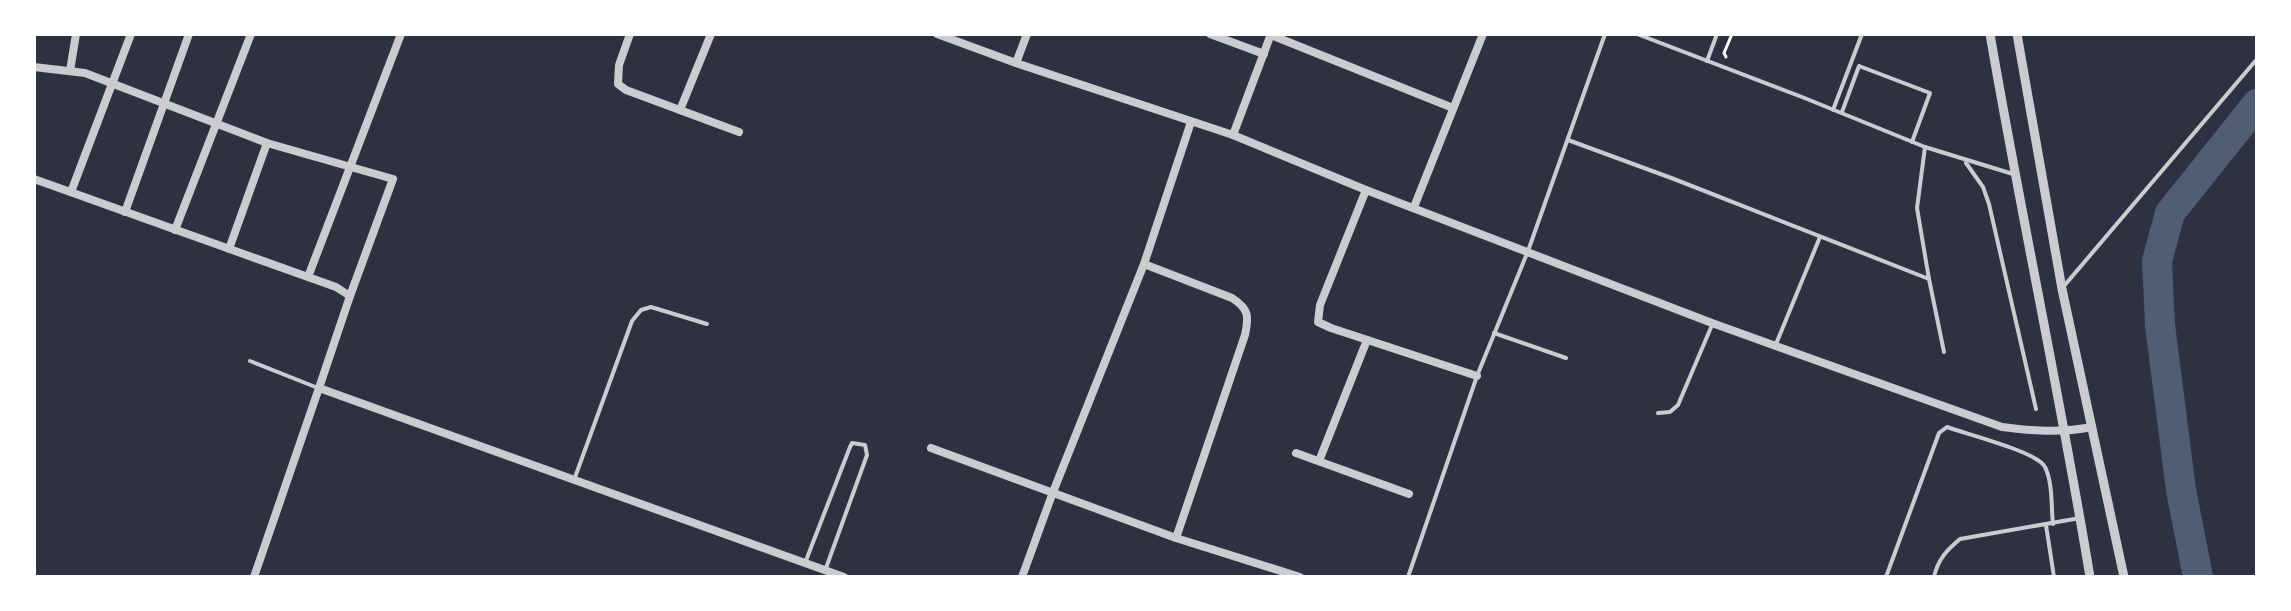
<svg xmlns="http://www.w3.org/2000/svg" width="2291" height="611" font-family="'PT Sans Narrow',sans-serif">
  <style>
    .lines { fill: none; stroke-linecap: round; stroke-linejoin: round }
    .river { stroke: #4f5d75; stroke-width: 30 }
    .path { stroke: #fff; stroke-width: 3 }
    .service { stroke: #caccd0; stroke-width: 4 }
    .minor { stroke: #caccd0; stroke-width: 8 }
    .tertiary { stroke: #caccd0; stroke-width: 9 }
  </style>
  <rect width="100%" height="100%" fill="#2d3142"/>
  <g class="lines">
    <path class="river" d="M2198,577l-17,-87 -21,-165 -3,-64 13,-48 87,-109"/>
    <path class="path" d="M1726,57l-2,-4 8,-19"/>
    <g class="service">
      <path d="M1637,34l165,63 123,50 88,27"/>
      <path d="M1707,61l10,-27"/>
      <path d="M1833,110l29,-76"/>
      <path d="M1842,112l17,-46 71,27 -18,49"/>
      <path d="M1568,140l106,39 255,100 -12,-71 8,-61"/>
      <path d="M1966,163l17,24 6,17 47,205"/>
      <path d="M1929,279l15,73"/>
      <path d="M2064,286l193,-227"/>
      <path d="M1494,333l72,25"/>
      <path d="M1776,344l44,-107"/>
      <path d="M250,361l68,27"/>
      <path d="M1658,413l12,-1 8,-7 34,-80"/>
      <path d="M574,480l58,-159 9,-11 10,-3 56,17"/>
      <path d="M2046,525l8,52"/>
      <path d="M805,563l45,-116 2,-4 13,2 2,10 -41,113"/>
      <path d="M1408,577l69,-201 51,-125 77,-217"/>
      <path d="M1886,577l53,-144 8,-6c19,7 91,25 98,40 8,16 6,40 8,57"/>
      <path d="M1934,577c4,-18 13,-27 26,-38l120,-21"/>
    </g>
    <g class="minor">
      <path d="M630,34l-11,31 -1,19 8,6 113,42"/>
      <path d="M937,34l79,29 217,72 133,55 346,133 290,104c31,4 59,6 90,0"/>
      <path d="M1210,34l54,20"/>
      <path d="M1271,35l182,73"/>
      <path d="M1016,63l11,-29"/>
      <path d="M34,67l51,6 182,70 126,36 -43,117 -14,-9 -302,-108"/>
      <path d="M70,71l6,-37"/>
      <path d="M680,110l31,-76"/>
      <path d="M1233,135l38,-101"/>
      <path d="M1366,190l-46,115 -2,17 13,6 146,48"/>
      <path d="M71,192l60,-158"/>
      <path d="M1414,207l69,-173"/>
      <path d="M125,212l64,-178"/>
      <path d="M175,230l76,-196"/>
      <path d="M229,249l38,-106"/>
      <path d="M1144,264l88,34c17,11 17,18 13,37l-69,203"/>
      <path d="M308,277l93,-243"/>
      <path d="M350,296l-31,92 525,189"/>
      <path d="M931,448l245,90 124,39"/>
      <path d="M1296,453l113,41"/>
      <path d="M1319,461l48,-121"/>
      <path d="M254,577l65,-189"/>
      <path d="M1022,577l31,-85 91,-228 47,-142"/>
    </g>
    <g class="tertiary">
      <path d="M1990,34c31,181 70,361 100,543"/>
      <path d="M2017,34l45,255 62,288"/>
    </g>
  </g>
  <rect width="2291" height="611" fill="none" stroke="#ffffff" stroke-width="72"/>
</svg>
